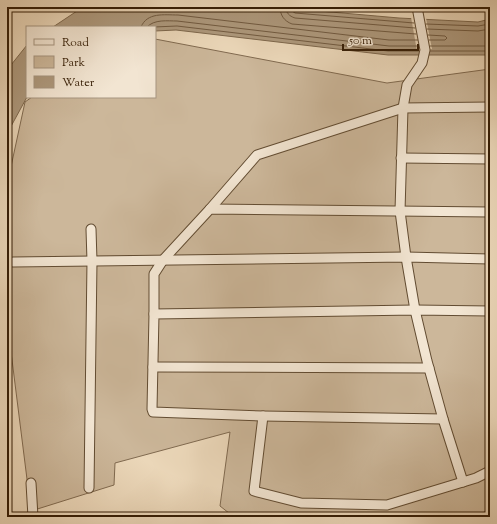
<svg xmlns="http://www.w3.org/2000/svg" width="497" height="524" font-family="'Sorts Mill Goudy',serif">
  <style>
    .green { fill: #ccb79a; stroke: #806a50 }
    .water { fill: #ad987c; stroke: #7d674c }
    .pier { fill: #ebd7b9 }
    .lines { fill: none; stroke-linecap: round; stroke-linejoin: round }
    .shore { stroke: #715a40; stroke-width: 1 }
    .street-casing { stroke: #624c32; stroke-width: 11 }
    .street { stroke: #f2e5d2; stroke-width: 9 }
  </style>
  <rect width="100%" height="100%" fill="#ebd7b9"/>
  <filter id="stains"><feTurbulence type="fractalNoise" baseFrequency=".005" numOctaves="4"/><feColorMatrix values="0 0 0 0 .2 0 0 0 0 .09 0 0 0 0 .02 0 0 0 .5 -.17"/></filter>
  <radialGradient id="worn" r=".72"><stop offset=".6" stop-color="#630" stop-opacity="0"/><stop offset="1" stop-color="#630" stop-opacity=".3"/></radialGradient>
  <path class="green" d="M155,39l232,44 103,-14v441l-19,7h-237l-14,-11 10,-74 -115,31 -1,22 -83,26 -24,-191v-135l18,-83 7,-5h123z"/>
  <g class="water">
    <path d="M83,7h191l125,11 79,4 12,-3v36h-102l-212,-25 -21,1v-4h-102z"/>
    <path d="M27,45v52l-18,33 -2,16v-76z"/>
  </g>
  <path class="pier" d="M411,17l15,1 6,31 -15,2z"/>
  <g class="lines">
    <g class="shore">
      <path d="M280,7c0,8 4,14 12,17l124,10"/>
      <path d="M286,7c0,6 3,9 9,11l120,10"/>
      <path d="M291,7l1,4 3,2 119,10"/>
      <path d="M426,24l52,2 12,-2"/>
      <path d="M141,27c6,-15 23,-12 37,-12l211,25h29"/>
      <path d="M147,27c7,-8 21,-6 30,-6l212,25h30"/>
      <path d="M154,27l23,-1 211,25h31"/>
      <path d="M427,29l51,2 12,-2"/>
      <path d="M428,35l17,1 2,2 -2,2h-16"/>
      <path d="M430,46h60"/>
      <path d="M430,51h60"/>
    </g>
    <g class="street-casing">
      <g id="street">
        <path d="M417,7l8,43 -3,13 -15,22 -4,23 -3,103 6,46 9,53 12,51 16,58 20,63"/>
        <path d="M401,158l89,1"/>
        <path d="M210,209l47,-54 146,-47 87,-1"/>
        <path d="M13,262l393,-5 84,2"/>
        <path d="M154,314v-40l9,-14 47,-51 280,3"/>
        <path d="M153,367l276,1"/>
        <path d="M263,416l-9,75 47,12 86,2 89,-27 14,-7"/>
        <path d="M443,419l-180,-3 -110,-4 -1,-3 2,-95 261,-4 75,1"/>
        <path d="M31,483l2,34"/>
        <path d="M89,488l3,-227 -1,-32"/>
      </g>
    </g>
    <use href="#street" class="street"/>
  </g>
  <rect width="497" height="524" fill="none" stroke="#ebd7b9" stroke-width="24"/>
  <rect x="8" y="8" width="481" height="508" fill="none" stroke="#351d05" stroke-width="2"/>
  <rect x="12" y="12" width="473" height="500" fill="none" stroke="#351d05"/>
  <rect x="26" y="26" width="130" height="72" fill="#f2e5d2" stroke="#a69580"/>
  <rect x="34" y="39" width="20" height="6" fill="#f2e5d2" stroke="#a69580"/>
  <text x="62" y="46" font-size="12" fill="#351d05">Road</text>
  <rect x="34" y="56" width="20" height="12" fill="#ccb79a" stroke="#a69580"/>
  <text x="62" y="66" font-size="12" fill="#351d05">Park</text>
  <rect x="34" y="76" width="20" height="12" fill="#ad987c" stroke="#a69580"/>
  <text x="62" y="86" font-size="12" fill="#351d05">Water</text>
  <path d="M343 44v6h75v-6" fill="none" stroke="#351d05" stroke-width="2"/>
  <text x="349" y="44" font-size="12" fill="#351d05" stroke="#f2e5d2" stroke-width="3" paint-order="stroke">50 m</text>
  <rect width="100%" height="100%" filter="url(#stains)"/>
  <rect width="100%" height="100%" fill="url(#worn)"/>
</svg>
